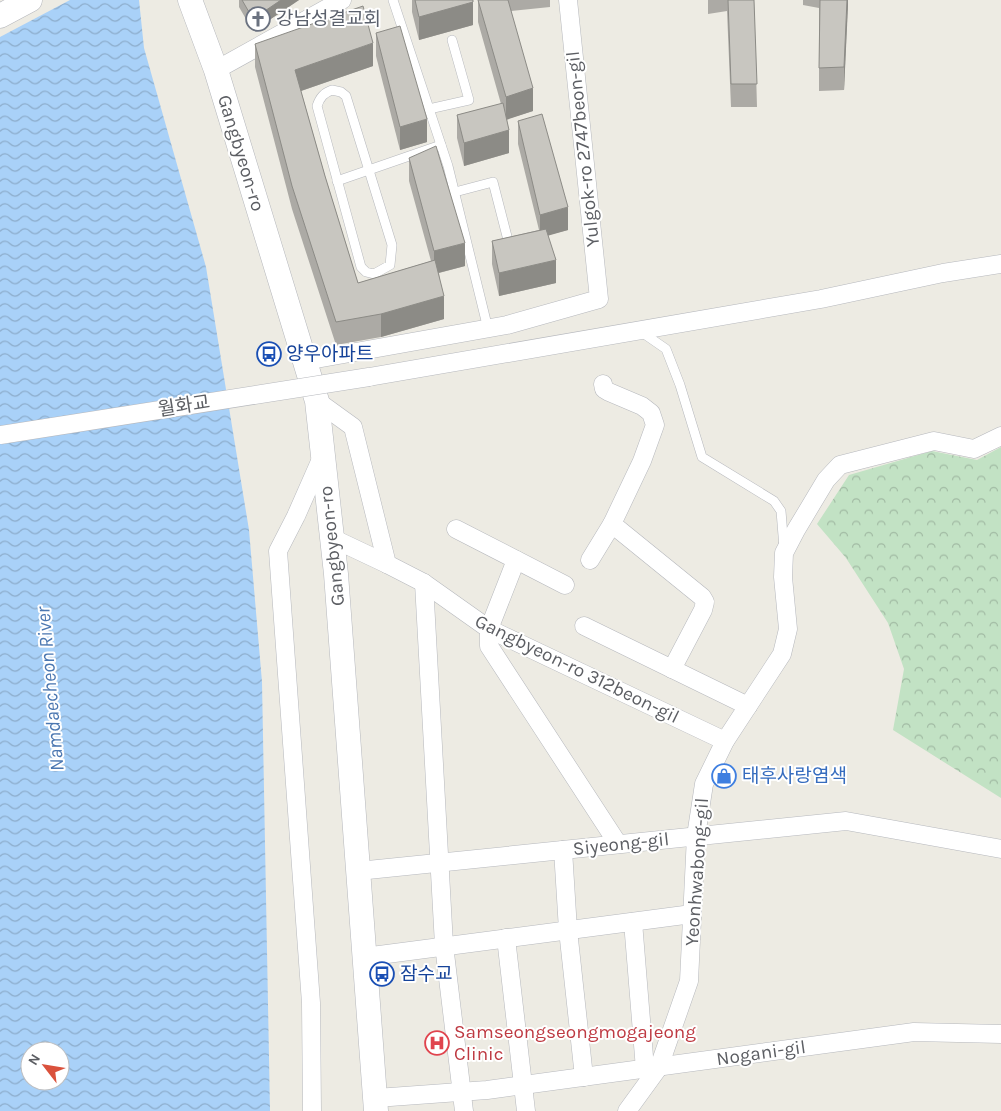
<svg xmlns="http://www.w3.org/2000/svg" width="1001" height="1111" font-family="Karla,'Noto Sans KR',sans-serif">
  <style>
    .forest { fill: url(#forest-crowns) }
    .water { fill: url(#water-waves); fill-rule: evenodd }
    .pier { fill: #edebe3 }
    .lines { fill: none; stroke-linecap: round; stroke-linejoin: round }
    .lane-casing { stroke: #b6b8bd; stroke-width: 10 }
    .street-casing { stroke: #b6b8bd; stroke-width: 19 }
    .secondary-casing { stroke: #b5b7bc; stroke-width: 25 }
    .lane { stroke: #fff; stroke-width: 9 }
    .street { stroke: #fff; stroke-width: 18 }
    .secondary { stroke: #fff; stroke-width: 24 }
    .street-bridge-casing { stroke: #b6b8bd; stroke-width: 19; stroke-linecap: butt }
    .street-bridge { stroke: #fff; stroke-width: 18 }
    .wall { fill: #acaaa5 }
    .shaded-wall { fill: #8c8b86 }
    .building { fill: #c8c6c0; stroke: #8c8b86 }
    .labels { text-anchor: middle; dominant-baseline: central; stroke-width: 4; stroke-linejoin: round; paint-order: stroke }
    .worship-label { font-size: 19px; fill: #5b616d; stroke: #fff; text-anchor: start }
    .street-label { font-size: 19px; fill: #5c5e63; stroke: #fff }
    .transit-label { font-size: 19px; fill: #164399; stroke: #fff; text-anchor: start }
    .shop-label { font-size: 19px; fill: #366cbe; stroke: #fff; text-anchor: start }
    .health-label { font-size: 19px; fill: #be3a42; stroke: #fff; text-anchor: start }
    .water-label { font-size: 20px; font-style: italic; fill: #4b77b1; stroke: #fff }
  </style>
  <defs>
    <pattern id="forest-crowns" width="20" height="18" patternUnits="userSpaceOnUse" patternTransform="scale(1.25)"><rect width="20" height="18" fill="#c2e2c4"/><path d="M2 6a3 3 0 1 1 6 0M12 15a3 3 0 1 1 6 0" fill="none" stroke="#a1baa3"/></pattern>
    <pattern id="water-waves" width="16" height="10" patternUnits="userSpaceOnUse" patternTransform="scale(1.25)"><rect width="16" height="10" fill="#a9d1f8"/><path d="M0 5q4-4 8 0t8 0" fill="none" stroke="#8dadcc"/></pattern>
  </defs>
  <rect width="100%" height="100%" fill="#edebe3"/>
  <path class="forest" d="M1001,447v351l-108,-68 11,-61 -16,-46 -42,-65 -29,-34 32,-49 83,-24 45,9z"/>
  <path class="water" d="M0,0h139l5,48 62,219 43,263 13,152 8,429h-270zM30,1051h30v30h-30z"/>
  <path class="pier" d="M0,0h70l-70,37z"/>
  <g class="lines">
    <g class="lane-casing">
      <g id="lane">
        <path d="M393,0l55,166 40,163"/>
        <path d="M332,90l9,2 5,4 46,149 -2,20 -16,9 -8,-2 -5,-5 -44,-161c3,-9 7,-13 15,-16z"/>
        <path d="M429,109l40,-9 -17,-60"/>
        <path d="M337,181l104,-36"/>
        <path d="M455,192l38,-10 17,66"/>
        <path d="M640,331l26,18 14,36 22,72 72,44 7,10 3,37"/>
      </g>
    </g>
    <g class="street-casing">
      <g id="street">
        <path d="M216,70l126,-70"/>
        <path d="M305,361l202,-36 92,-26 -31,-299"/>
        <path d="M369,377l452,-78 122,-26 58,-9"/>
        <path d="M317,401l36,26 34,137 37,19 65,46 236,112"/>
        <path d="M612,524l90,73 3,5 -2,8 -31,59"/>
        <path d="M456,529l109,56"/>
        <path d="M332,538l55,26"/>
        <path d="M516,560l-27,69v17l129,198"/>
        <path d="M590,560l22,-36 30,-63 13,-36 -4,-12 -9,-7 -33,-14 -5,-3 -1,-5"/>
        <path d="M424,583l20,362 20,166"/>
        <path d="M584,626l164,80"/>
        <path d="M563,850l5,80 16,147"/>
        <path d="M358,871l488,-50 155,28"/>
        <path d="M633,922l12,147"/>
        <path d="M506,938l20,173"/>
        <path d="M364,957l328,-43"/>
        <path d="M376,1098l111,-8 427,-58 87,2"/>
        <path d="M312,1111l-1,-108 -33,-452 18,-35 26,-59"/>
        <path d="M627,1111l32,-44 30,-86 7,-145 8,-52 21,-43 57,-87 6,-25 -5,-52 1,-24 12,-23 30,-50 14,-15 94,-24 40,8 27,-13"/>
      </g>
    </g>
    <g class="secondary-casing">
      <g id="secondary">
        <path d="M190,0l26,70 101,331 19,173 40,537"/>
        <path d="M0,16l30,-16"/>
      </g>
    </g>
    <use href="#lane" class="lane"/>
    <use href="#street" class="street"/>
    <use href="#secondary" class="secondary"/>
    <g class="street-bridge-casing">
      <path id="street-bridge" d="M0,435l369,-58"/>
    </g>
    <use href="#street-bridge" class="street-bridge"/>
  </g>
  <g class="wall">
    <path d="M239,0h60l-46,31 -14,-24z"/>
    <path d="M412,0h61v25l-54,15 -7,-28z"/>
    <path d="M478,0h72v7l-39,4 22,100 -26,8 2,34 -45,13 -7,-28v-23l44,-11 -23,-82z"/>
    <path d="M708,0h46l3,107h-26l-4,-96 -19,3z"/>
    <path d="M803,0h45l-4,90 -25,1v-83l-16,-3z"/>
    <path d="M376,33l51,109 -27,8 -24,-94z"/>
    <path d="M255,44l118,22 -72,25 24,85 33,107 73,-22 -22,-80v-23l56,108 -26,7 5,46 -63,18 -45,8 -44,-136 -37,-142z"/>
    <path d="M518,121l50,109 -20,5 8,48 -57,13 -7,-32v-23l47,-11 -21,-86z"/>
  </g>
  <g class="shaded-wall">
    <path d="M281,0h18l-46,31v-12z"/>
    <path d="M847,0h1v6l-4,84v-23z"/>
    <path d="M473,2v23l-54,15v-23z"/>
    <path d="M373,43v23l-78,27v-23z"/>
    <path d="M533,88v23l-27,9v-23z"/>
    <path d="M427,119v23l-27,8v-23z"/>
    <path d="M509,130v23l-45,13v-23z"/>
    <path d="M568,207v23l-28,8v-23z"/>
    <path d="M465,243v23l-31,8v-23z"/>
    <path d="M556,260v23l-57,13v-23z"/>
    <path d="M444,296v23l-63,18v-23z"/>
  </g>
  <g class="building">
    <path d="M242,0h39l-28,19z"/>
    <path d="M415,0h58v2l-54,15z"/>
    <path d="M478,0h30l25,88 -27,9z"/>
    <path d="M728,0h26l3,84h-26z"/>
    <path d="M820,0h27l-3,67 -25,1z"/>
    <path d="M363,6l10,37 -78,27 30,106 33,107 77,-23 9,36 -63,18 -45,8 -44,-136 -37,-142z"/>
    <path d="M400,26l27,93 -27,8 -24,-94z"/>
    <path d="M503,103l6,27 -45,13 -7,-28z"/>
    <path d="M542,114l26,93 -28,8 -22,-94z"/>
    <path d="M436,146l29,97 -31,8 -25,-93z"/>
    <path d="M546,229l10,31 -57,13 -7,-32z"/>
  </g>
  <defs>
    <g id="church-ring" transform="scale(1.25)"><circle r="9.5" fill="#fff" stroke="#6b7280" stroke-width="1.5"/><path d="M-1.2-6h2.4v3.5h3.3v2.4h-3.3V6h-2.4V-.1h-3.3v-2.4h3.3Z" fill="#6b7280"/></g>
    <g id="bus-ring" transform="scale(1.25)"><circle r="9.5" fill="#fff" stroke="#1a4fb4" stroke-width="1.5"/><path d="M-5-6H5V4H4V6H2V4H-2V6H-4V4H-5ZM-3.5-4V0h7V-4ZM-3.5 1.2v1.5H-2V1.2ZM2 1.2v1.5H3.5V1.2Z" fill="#1a4fb4"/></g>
    <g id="shop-ring" transform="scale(1.25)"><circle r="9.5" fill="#fff" stroke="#3f7fe0" stroke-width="1.5"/><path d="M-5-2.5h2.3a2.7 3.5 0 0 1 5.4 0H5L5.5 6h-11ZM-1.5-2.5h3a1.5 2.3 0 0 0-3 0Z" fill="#3f7fe0"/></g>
    <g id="hospital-ring" transform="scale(1.25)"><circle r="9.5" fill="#fff" stroke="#e0444e" stroke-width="1.5"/><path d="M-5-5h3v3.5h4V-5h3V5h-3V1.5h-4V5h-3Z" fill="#e0444e"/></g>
  </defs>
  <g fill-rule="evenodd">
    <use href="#church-ring" x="258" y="19"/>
    <use href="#bus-ring" x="269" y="354"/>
    <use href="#shop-ring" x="724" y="776"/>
    <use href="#bus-ring" x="382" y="974"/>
    <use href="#hospital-ring" x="437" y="1043"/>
  </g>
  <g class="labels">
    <g class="worship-label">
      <text x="276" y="19">강남성결교회</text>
    </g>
    <g class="street-label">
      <text transform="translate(583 149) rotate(-96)">Yulgok-ro 2747beon-gil</text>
      <text transform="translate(241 153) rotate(73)">Gangbyeon-ro</text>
      <text transform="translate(184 406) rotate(-9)">월화교</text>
      <text transform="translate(332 546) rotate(-96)">Gangbyeon-ro</text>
      <text transform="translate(577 669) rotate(26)">Gangbyeon-ro 312beon-gil</text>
      <text transform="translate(621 844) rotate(-6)">Siyeong-gil</text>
      <text transform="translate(697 872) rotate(-86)">Yeonhwabong-gil</text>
      <text transform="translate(761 1053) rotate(-8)">Nogani-gil</text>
    </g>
    <g class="transit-label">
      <text x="286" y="354">양우아파트</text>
      <text x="400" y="974">잠수교</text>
    </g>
    <g class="shop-label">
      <text x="742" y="776">태후사랑염색</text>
    </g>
    <g class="health-label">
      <text x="454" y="1032">Samseongseongmogajeong<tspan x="454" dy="22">Clinic</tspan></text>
    </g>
    <g class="water-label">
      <text transform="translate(50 689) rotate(-95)">Namdaecheon River</text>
    </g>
  </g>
  <g transform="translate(45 1066) rotate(301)"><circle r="24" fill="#ffffff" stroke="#bebfc1"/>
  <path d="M0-4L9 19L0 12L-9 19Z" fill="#da513c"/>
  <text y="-8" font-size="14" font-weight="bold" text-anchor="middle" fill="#5c5e63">N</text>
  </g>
</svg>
